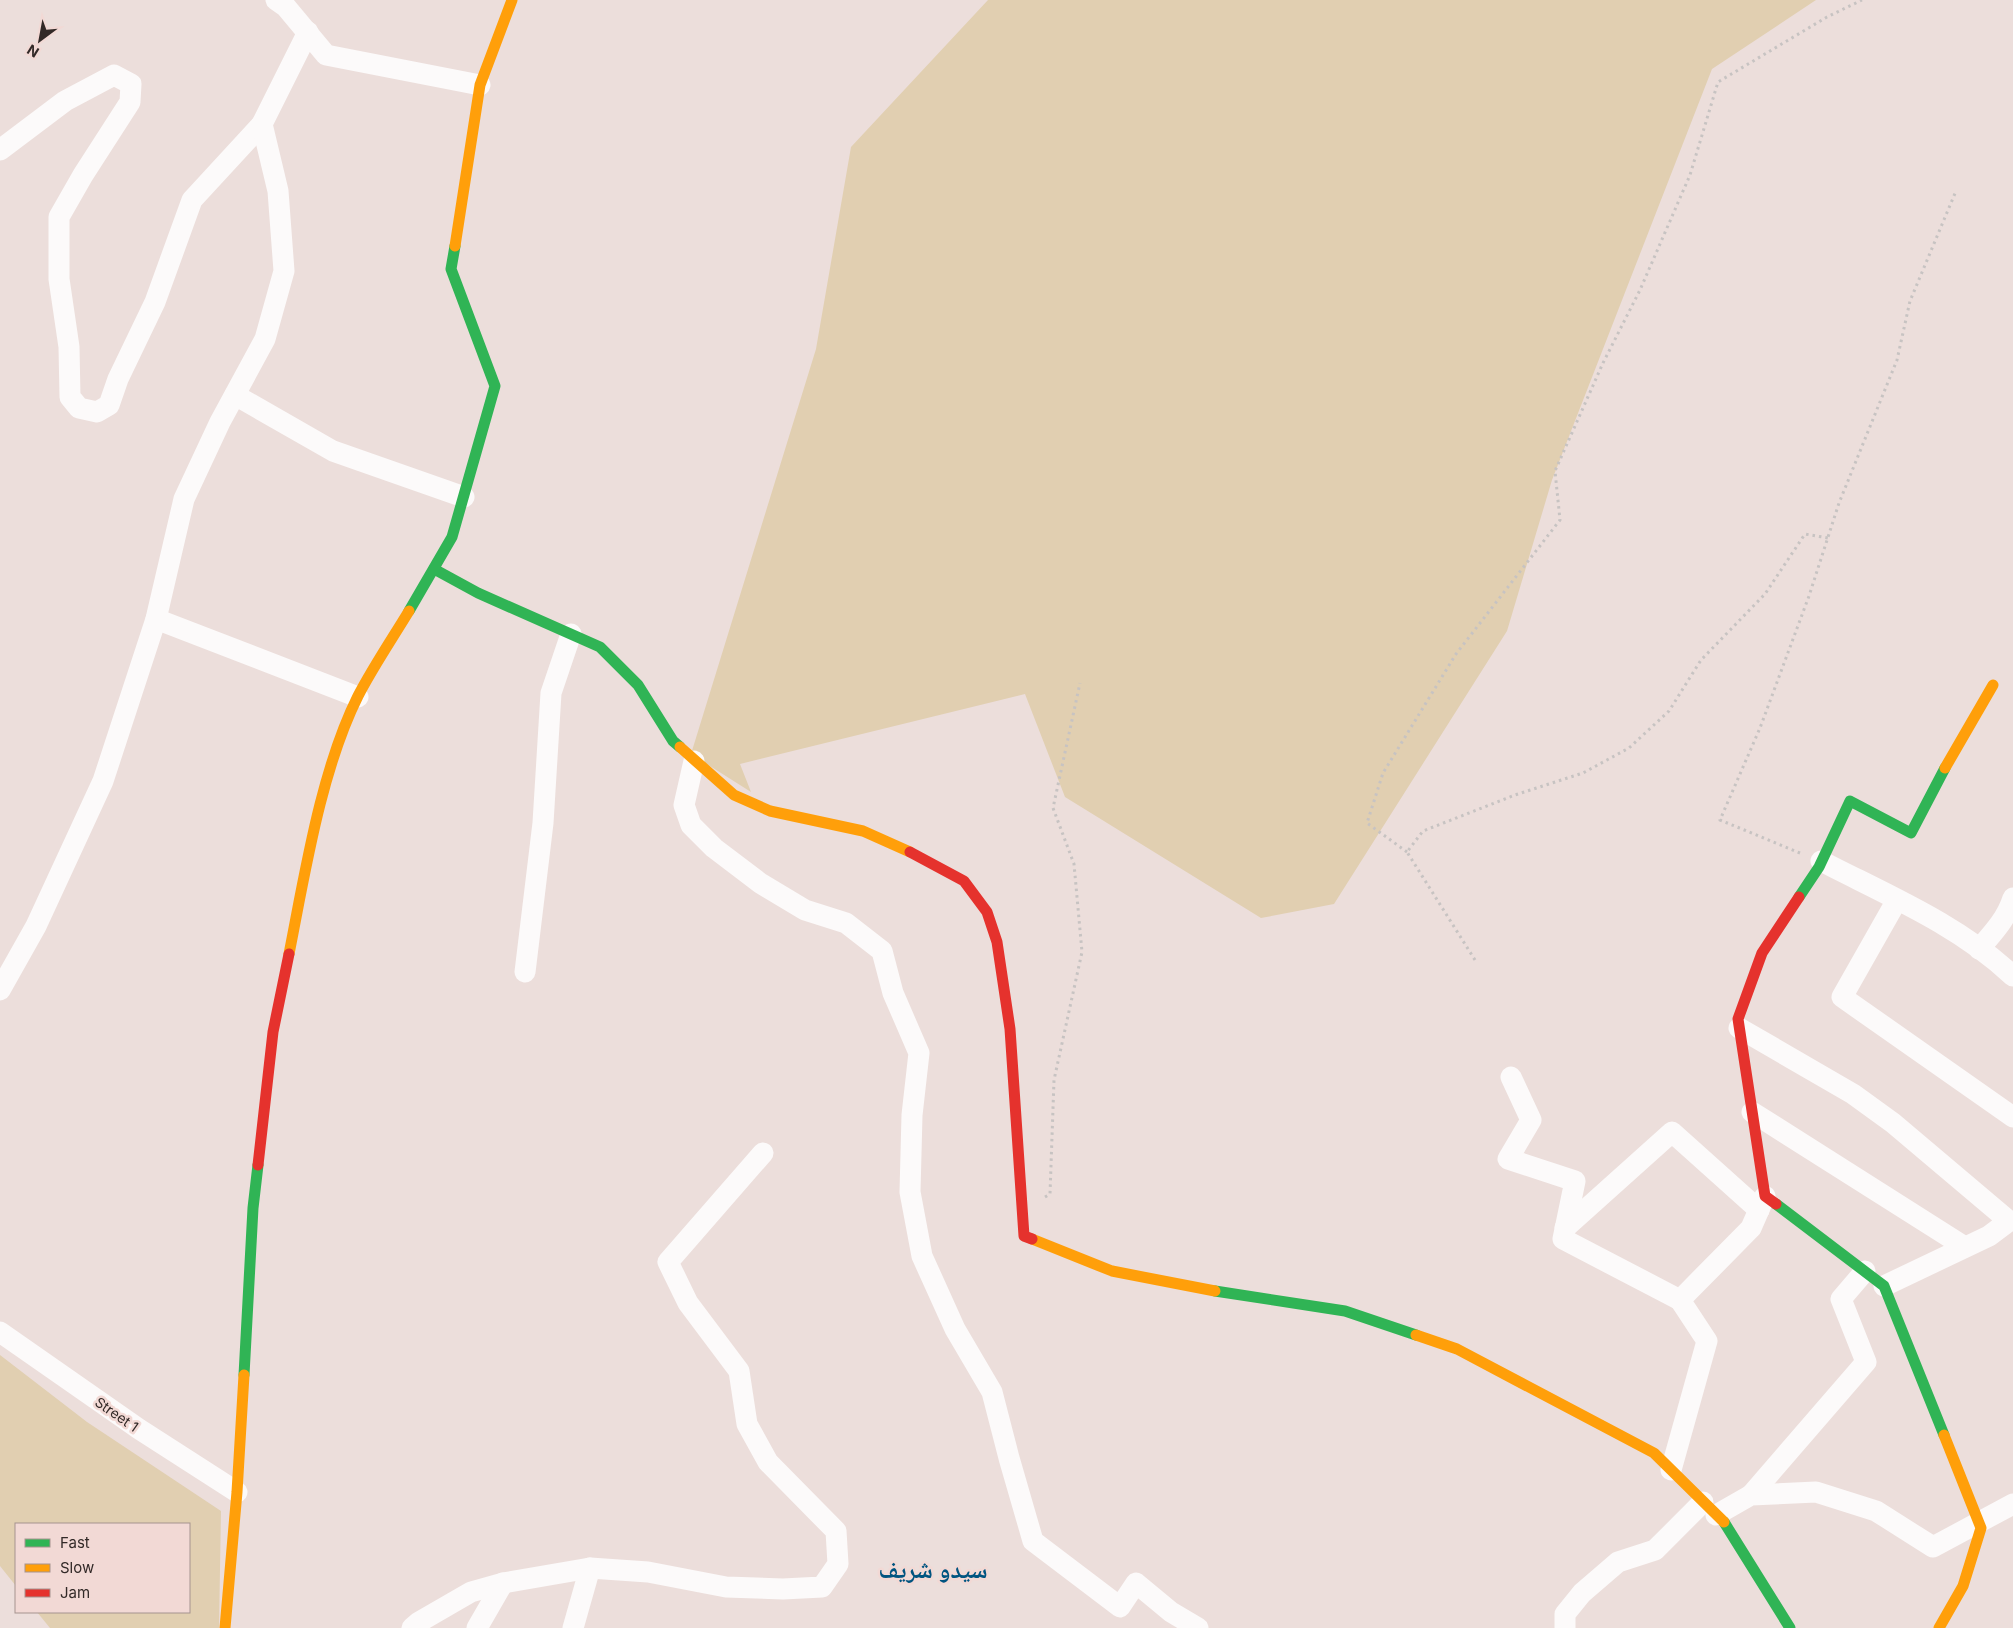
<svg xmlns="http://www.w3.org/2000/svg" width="2013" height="1628" font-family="Inter,'Noto Naskh Arabic',sans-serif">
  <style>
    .green { fill: #e1cfb1 }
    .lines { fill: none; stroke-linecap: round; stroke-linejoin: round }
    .path { stroke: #c7c3c2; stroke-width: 3; stroke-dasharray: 2.5 4; stroke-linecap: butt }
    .street { stroke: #fcfafa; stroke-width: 21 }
    .fast { stroke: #30b455; stroke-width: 11 }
    .slow { stroke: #ff9f0a; stroke-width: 11 }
    .jam { stroke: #e5322d; stroke-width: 11 }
    .labels { text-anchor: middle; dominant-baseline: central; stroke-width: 5; stroke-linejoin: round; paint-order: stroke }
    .street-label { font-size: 14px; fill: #322927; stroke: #f2d9d5 }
    .town-label { font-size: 24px; font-weight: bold; fill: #005480; stroke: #f2d9d5 }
  </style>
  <rect width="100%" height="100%" fill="#ecdedb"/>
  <g class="green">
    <path d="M988,0h828l-104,69 -160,411 -45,151 -173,273 -73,14 -196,-121 -40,-103 -285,70 11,28 -60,-38 125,-405 35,-202z"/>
    <path d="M0,1355l87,67 134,89 -2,117h-169l-13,-16h152v-88h-173v62l-16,-20z"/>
  </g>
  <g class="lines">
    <g class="path">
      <path d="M1407,852l-40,-29 16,-50 73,-119 104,-134 -5,-49 48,-108 37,-73 50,-115 28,-93 109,-65 35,-17"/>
      <path d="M1800,853l-80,-33 40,-92 49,-132 30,-93 58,-143 13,-59 46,-110"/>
      <path d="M1475,960l-68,-108 16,-21 92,-36 68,-22 46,-25 40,-37 32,-51 64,-66 40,-60 23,4"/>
      <path d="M1045,1197l5,-3 4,-114 28,-128 -8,-88 -21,-56 27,-125"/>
    </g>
    <g class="street">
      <path d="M276,0l10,7 40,48 154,30"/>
      <path d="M0,150l65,-49 49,-26 17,9 -1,18 -47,73 -24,42v62l10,68 1,50 9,11 18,4 12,-7 9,-26 37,-77 37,-102 70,-76"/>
      <path d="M235,395l98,56 131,46"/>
      <path d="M156,619l202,78"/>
      <path d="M694,761l-10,44 7,20 23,23 46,35 45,27 41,13 36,28 11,42 26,60 -7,62 -2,77 12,64 33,73 37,63 17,66 24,83 87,66 16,-24 35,29 27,16"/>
      <path d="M1821,861c66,34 138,64 192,115"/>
      <path d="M1897,900l-55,97 171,120"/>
      <path d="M1979,949c14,-16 28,-31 34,-51"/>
      <path d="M525,972l18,-149 8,-130 20,-59"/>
      <path d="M0,990l36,-64 67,-145 53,-162 28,-120 36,-77 45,-83 19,-68 -6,-80 -16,-67 46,-92"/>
      <path d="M1739,1028l114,66 40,29 116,98 -20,15 -105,50"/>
      <path d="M1511,1077l20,43 -23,39 67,22 -12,58 117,61"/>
      <path d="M1752,1112l213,135"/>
      <path d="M1565,1228l107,-96 87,78"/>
      <path d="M0,1332l139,97 98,63"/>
      <path d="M1671,1470l36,-129 -27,-41 71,-72 14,-32"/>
      <path d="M1751,1495l115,-133 -25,-63 24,-28"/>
      <path d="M1716,1515l35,-20 65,-3 60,19 57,36 80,-43"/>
      <path d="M412,1628l7,-6 52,-30 32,-9 87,-15 58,4 78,15 57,2 39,-2 16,-23 -2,-33 -68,-69 -21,-38 -8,-53 -51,-68 -20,-41 95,-109"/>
      <path d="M477,1628l26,-45"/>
      <path d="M573,1628l17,-60"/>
      <path d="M1565,1628v-14l17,-21 36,-31 37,-12 48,-48"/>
    </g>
    <g class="fast">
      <path d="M434,569l44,24 122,54 38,38 35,56 7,6"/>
      <path d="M409,611l43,-74 43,-151 -44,-117 4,-23"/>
      <path d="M1799,897l20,-30 31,-66 61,32 34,-65"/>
      <path d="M1776,1204l108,82 60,149"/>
      <path d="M1215,1291l130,20 71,24"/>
      <path d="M244,1375l9,-167 5,-43"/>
      <path d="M1724,1522l66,106"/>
    </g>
    <g class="slow">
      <path d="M455,246l25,-161 32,-85"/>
      <path d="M680,747l54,48 36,16 93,20 47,21"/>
      <path d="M1945,768l48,-83"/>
      <path d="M289,954c16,-81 32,-184 69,-258 15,-29 34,-57 51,-85"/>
      <path d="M1032,1239l80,32 103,20"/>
      <path d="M1416,1335l41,14 197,104 70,69"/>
      <path d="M225,1628l12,-136 7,-117"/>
      <path d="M1939,1628l24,-42 18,-58 -37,-93"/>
    </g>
    <g class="jam">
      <path d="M910,852l54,29 23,31 10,30 13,87 14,207 8,3"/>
      <path d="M258,1165l15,-133 16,-78"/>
      <path d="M1776,1204l-11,-8 -27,-177 24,-66 37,-56"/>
    </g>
  </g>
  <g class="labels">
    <g class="street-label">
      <text transform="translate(117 1414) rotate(35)">Street 1</text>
    </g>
    <g class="town-label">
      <text x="933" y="1569">سيدو شريف</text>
    </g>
  </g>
  <rect x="15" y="1523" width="175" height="90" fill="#f2d9d5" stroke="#a5938f"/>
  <rect x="25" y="1539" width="25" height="8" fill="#30b455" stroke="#a5938f"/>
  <text x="60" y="1548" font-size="15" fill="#322927">Fast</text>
  <rect x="25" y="1564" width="25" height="8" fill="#ff9f0a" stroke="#a5938f"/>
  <text x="60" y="1573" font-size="15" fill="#322927">Slow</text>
  <rect x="25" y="1589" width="25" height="8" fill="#e5322d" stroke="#a5938f"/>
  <text x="60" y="1598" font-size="15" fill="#322927">Jam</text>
  <g transform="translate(40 40) rotate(212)" stroke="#f2d9d5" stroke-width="4" paint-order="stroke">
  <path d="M0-4L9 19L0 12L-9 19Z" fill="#322927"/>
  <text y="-8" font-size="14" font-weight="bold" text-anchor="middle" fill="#322927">N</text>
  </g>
</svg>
